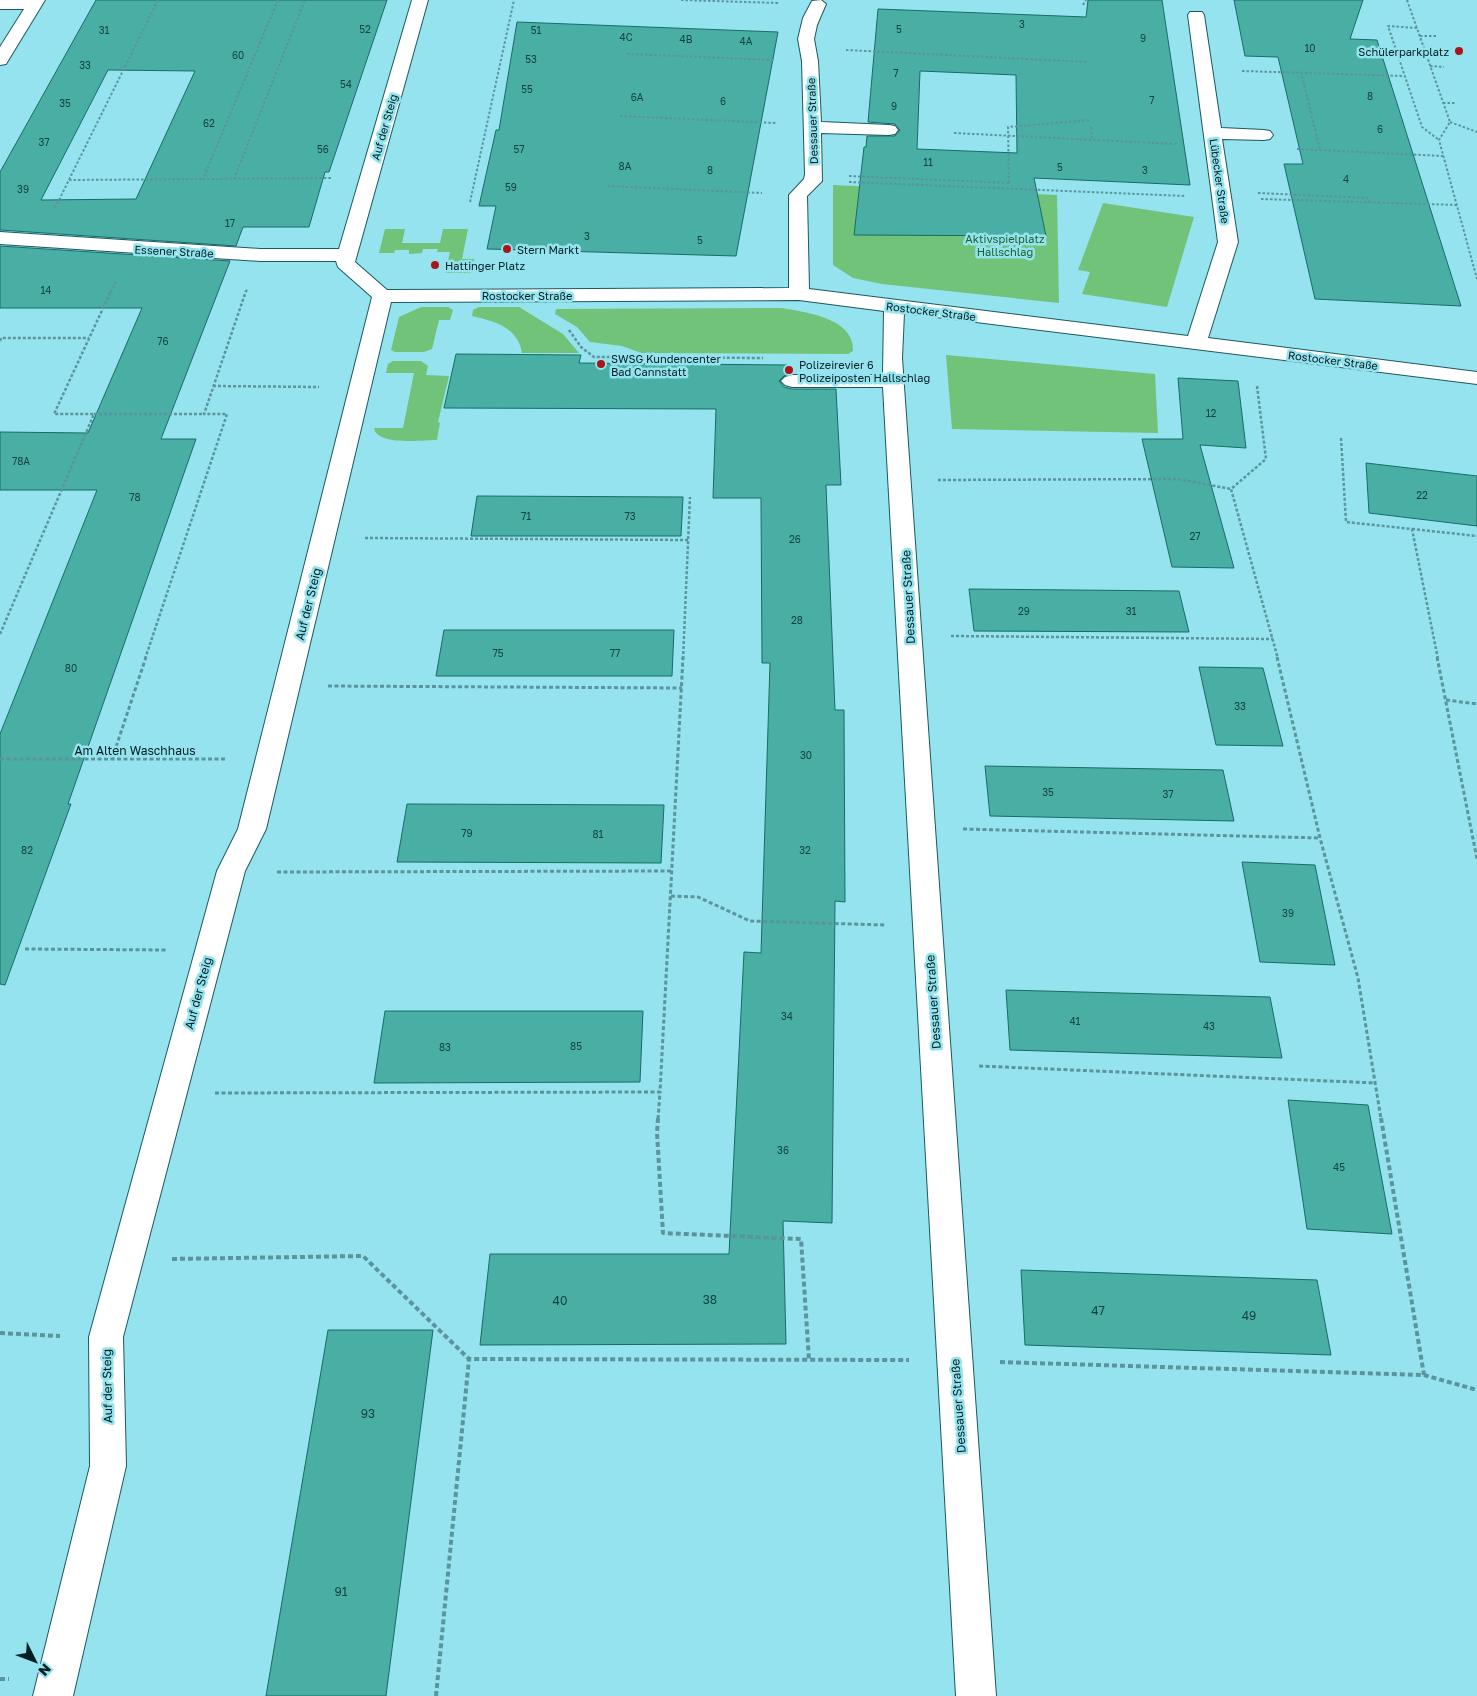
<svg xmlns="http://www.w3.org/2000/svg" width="1477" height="1696" font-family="'Golos Text',sans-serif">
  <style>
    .green { fill: #71c37a }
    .building { fill: #49aea4; stroke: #176d66; fill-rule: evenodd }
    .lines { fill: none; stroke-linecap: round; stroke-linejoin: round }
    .minor-casing { stroke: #1b5960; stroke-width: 2 }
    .path-far3 { stroke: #5a959d; stroke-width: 2; stroke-dasharray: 2.5 2; stroke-linecap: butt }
    .path-far2 { stroke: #5a959d; stroke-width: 2.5; stroke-dasharray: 3 2; stroke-linecap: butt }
    .path-far1 { stroke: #5a959d; stroke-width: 3; stroke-dasharray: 4 2.5; stroke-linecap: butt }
    .path { stroke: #5a959d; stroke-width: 4; stroke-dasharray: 5 3; stroke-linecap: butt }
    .minor { fill: #fff; fill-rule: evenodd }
    .poi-dot { fill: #a9151a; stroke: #95e3ee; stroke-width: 2 }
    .labels { text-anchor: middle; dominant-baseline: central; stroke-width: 5; stroke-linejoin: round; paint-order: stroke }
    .number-label { font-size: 10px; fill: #124343 }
    .far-poi-label { font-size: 11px; fill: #001f23; stroke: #95e3ee; text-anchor: start }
    .far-street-label { font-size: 11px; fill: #001f23; stroke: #95e3ee }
    .far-park-label { font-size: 11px; fill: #1b6128; stroke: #95e3ee }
    .street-label { font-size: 12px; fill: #001f23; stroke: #95e3ee }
    .near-number-label { font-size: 12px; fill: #124343 }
  </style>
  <rect width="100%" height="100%" fill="#95e3ee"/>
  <g class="green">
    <path d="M833,185l224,10 2,108 -177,-19 -29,-6 -20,-13z"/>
    <path d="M1103,203l91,14 -27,90 -85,-13 8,-22 -12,-2z"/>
    <path d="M385,229h20l-3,14h38l3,-14h25l-6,30h12l-3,14h-26l5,-21h-13l1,-3h-15l-1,4 -13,1v-4h-14l-1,3h-15z"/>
    <path d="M421,307h27l5,3 -3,10h-11l-7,29 -8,3h-29l-4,-2 8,-33z"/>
    <path d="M479,307h40l44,27 16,19h-57c-4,-26 -28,-32 -50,-37l1,-6z"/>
    <path d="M781,308c24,4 74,10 72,43l-5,3 -207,-1 -19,-7 -32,-4 -13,-15 -22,-13 1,-5z"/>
    <path d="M946,355l209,19 3,59 -206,-4z"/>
    <path d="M393,361h28l7,5 -2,9 23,1 -11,46 2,1 -3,17c-15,0 -60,6 -63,-12h29l11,-55h-28l2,-9z"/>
  </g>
  <g class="building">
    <path d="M96,0h291l-58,172h-4l-16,55h-66l-7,19 -236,-16v-58zM108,70l87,1 -59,128 -95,1z"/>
    <path d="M1088,0h74l28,185 -156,-7 12,58 -192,-1 10,-88h2l1,-11h28l5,-6 -5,-6 -27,-2 10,-113 208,8zM920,71l96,4 1,78 -100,-4z"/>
    <path d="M1234,0h129l-13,39 27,1 84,266 -146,-7 -31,-135h19l-25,-107 -33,-1z"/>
    <path d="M517,22l261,10 -42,224 -249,-7 9,-43h-17l17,-76h3z"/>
    <path d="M0,246l230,15 -69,178h35l-128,365h3l-66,181 -5,-1v-250l97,-244h-97v-58l88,1 54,-125h-142z"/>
    <path d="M456,354l125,1 -2,8 208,2 4,8 -7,3 -5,5 5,6 8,2h44l5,96h-15l9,225h9l1,192 -10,-1 -3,322 -49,-2 3,123 -306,1 10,-91h239l15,-302 17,1 9,-290h-8l-1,-165h-48l3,-89 -272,-1z"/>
    <path d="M1178,378l60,3 8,67 -46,-3 34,123 -62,-1 -30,-128h41z"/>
    <path d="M1366,463l111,13v50l-108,-13z"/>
    <path d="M477,496l206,1 -2,39h-210z"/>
    <path d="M969,589l210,2 10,41 -215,-1z"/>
    <path d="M444,630h230l-2,46h-236z"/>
    <path d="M1199,667l64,1 20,78 -67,-1z"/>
    <path d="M985,766l238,4 11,51 -244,-5z"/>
    <path d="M407,804l257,1 -3,58 -264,-1z"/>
    <path d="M1242,862l73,3 20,100 -75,-3z"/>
    <path d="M1006,990l264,7 12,61 -272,-8z"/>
    <path d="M385,1011h258l-3,71 -266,1z"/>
    <path d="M1288,1100l80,5 24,129 -85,-5z"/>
    <path d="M1021,1270l296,10 14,75 -306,-10z"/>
    <path d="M328,1330h105l-47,366h-120z"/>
  </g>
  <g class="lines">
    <g class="minor-casing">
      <g id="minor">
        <path d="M0,0h45l-39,64 -6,1v-18l24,-38h-24z"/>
        <path d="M412,0h16l-73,262 32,28 402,-2v-93l15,-16 1,-5 -3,-113 -4,-22 5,-21 9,-17 9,-1 5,4 -9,21 -3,14 4,22 3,61 68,3 6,1 3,4 -3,4 -6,1 -68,-2 1,48 -15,15 2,93 379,47 30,-94 -30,-227 2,-3h12l2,3 17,113 43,2 6,1 3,4 -3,4 -6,1 -42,-1 16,103 -30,96 269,34v12l-573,-71 -2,45 94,1338h-40l-73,-1309h-91l-7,-2 -4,-4 4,-4 7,-2h91l1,-64 -85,-11 -408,2 -125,527 -21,42 -122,466 3,129 -53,230h-40l57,-230 -1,-129 128,-466 21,-42 134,-532 -34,-30 -2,-6h-76l-260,-17v-12l260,17h79z"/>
      </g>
    </g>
    <g class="path-far3">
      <path d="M278,0l-75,179 128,-1"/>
      <path d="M681,0l97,3"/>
      <path d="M1407,0l43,122 -11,18 38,139"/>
      <path d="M1083,5l3,-5"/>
      <path d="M1417,28l-29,-2 34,101 17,13"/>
      <path d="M1420,36h16"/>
      <path d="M846,50l241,12"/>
      <path d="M627,54l147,6"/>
      <path d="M1430,66l14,1"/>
      <path d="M1242,71l162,5"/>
      <path d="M1301,72l19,78"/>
      <path d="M1443,103h13"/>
      <path d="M620,116l156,7"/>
      <path d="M1450,122l27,10"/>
      <path d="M1091,127l1,13"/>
      <path d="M954,133l222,11"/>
      <path d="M1297,149l146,7"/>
      <path d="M849,176l160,7"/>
      <path d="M234,179l71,-179"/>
      <path d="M69,180l134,-1"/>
      <path d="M849,182l336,14"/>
      <path d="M1009,183l-1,-56 82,-7"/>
      <path d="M608,186l154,7"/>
      <path d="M1258,193l110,5 2,6"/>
      <path d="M1261,199l196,6"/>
      <path d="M470,202l44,-202"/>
      <path d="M55,208l103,-208"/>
      <path d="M111,292l5,-11"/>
      <path d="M246,292l1,-3"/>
    </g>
    <g class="path-far2">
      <path d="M569,330l12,17 13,10 169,1"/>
      <path d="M0,341l1,-3h88"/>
      <path d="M213,386l106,1"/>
      <path d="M1257,386l9,73 -35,30 47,170"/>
      <path d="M94,414h110"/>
      <path d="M1341,438l5,84 66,7 26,130"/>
      <path d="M938,480l240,-1 53,10"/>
      <path d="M1412,529l65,7"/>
      <path d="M365,538l324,2"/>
      <path d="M0,634l94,-220h-40l57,-123"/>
      <path d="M951,636l322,3"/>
      <path d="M145,659l82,-245h-23l42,-123"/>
      <path d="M683,659l7,-162"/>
    </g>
    <g class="path-far1">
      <path d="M1277,657l43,181 38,140 23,141"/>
      <path d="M1437,657l40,202"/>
      <path d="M328,686l354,2"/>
      <path d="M1446,700l31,4"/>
      <path d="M0,759h227"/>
      <path d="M112,759l34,-102"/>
      <path d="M963,829l357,9"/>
      <path d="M277,872l396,-1"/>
      <path d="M671,896l27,1 52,24 135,4"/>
      <path d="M25,949l142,1"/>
      <path d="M979,1066l397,17"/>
      <path d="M215,1093l445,-1 23,-435"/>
      <path d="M658,1119l2,-27"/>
    </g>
    <g class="path">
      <path d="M658,1118l-1,15 6,100 138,6 8,121"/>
      <path d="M1381,1118l43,257"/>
      <path d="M172,1259l191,-3 106,103 440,1"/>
      <path d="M0,1333l60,3"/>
      <path d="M1000,1362l424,13 53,15"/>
      <path d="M0,1679h9"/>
      <path d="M436,1696l33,-337"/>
    </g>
    <use href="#minor" class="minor"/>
  </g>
  <g class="poi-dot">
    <circle cx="1459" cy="51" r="5"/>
    <circle cx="507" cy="249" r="5"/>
    <circle cx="435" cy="265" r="5"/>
    <circle cx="601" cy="364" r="5"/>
    <circle cx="789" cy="370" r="5"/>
  </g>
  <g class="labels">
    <g class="number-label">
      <text x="1022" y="24">3</text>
      <text x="365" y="29">52</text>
      <text x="899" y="29">5</text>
      <text x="104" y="30">31</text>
      <text x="536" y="30">51</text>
      <text x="626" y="37">4C</text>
      <text x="1143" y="38">9</text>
      <text x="686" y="39">4B</text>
      <text x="746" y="41">4A</text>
      <text x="1310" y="48">10</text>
      <text x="238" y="55">60</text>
      <text x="531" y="59">53</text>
      <text x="85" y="65">33</text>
      <text x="896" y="73">7</text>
      <text x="346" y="84">54</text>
      <text x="527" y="89">55</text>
      <text x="1370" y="96">8</text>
      <text x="637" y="97">6A</text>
      <text x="1152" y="100">7</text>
      <text x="723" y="101">6</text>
      <text x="65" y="103">35</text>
      <text x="894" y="106">9</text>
      <text x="209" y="123">62</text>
      <text x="1380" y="129">6</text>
      <text x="44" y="142">37</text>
      <text x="323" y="149">56</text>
      <text x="519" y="149">57</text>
      <text x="928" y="162">11</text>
      <text x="625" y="166">8A</text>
      <text x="1060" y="167">5</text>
      <text x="710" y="170">8</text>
      <text x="1145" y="170">3</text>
      <text x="1346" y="179">4</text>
      <text x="511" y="187">59</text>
      <text x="23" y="189">39</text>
      <text x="230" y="223">17</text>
      <text x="587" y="236">3</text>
      <text x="700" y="240">5</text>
      <text x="46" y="290">14</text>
      <text x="163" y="341">76</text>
      <text x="1211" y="413">12</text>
      <text x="21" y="461">78A</text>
      <text x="1422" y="495">22</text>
      <text x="135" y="497">78</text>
      <text x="526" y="516">71</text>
      <text x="630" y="516">73</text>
      <text x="1195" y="536">27</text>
      <text x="795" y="539">26</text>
      <text x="1024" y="611">29</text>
      <text x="1131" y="611">31</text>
      <text x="797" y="620">28</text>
      <text x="498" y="653">75</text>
      <text x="615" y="653">77</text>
      <text x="71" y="668">80</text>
      <text x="1240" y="706">33</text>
      <text x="806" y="755">30</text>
      <text x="1048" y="792">35</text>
      <text x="1168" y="794">37</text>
      <text x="467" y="833">79</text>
      <text x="598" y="834">81</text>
      <text x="27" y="850">82</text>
      <text x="805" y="850">32</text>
      <text x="1288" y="913">39</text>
      <text x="787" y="1016">34</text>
      <text x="1075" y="1021">41</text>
      <text x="1209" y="1026">43</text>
      <text x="576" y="1046">85</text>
      <text x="445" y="1047">83</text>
      <text x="783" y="1150">36</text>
      <text x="1339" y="1167">45</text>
    </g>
    <g class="far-poi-label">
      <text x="1449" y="51" text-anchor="end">Schülerparkplatz</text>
      <text x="517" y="249">Stern Markt</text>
      <text x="445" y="265">Hattinger Platz</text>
      <text x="611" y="358">SWSG Kundencenter<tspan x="611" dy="13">Bad Cannstatt</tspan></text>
      <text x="799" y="364">Polizeirevier 6<tspan x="799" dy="13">Polizeiposten Hallschlag</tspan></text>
    </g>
    <g class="far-street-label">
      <text transform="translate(812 121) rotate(-92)">Dessauer Straße</text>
      <text transform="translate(384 127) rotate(-74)">Auf der Steig</text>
      <text transform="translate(1220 181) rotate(82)">Lübecker Straße</text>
      <text transform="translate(174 251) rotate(3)">Essener Straße</text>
      <text x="527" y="295">Rostocker Straße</text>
      <text transform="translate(931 311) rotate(7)">Rostocker Straße</text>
      <text transform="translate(1333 360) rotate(7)">Rostocker Straße</text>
    </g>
    <g class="far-park-label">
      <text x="1005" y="238">Aktivspielplatz<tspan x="1005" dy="13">Hallschlag</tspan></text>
    </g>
    <g class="street-label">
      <text transform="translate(908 597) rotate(-93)">Dessauer Straße</text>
      <text transform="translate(308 604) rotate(-76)">Auf der Steig</text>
      <text x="135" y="750">Am Alten Waschhaus</text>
      <text transform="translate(198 993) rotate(-75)">Auf der Steig</text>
      <text transform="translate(933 1002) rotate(-94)">Dessauer Straße</text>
      <text transform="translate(107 1386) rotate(-91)">Auf der Steig</text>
      <text transform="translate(958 1406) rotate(-94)">Dessauer Straße</text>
    </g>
    <g class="near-number-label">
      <text x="710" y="1299">38</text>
      <text x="560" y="1300">40</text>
      <text x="1098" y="1310">47</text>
      <text x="1249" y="1315">49</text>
      <text x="368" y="1413">93</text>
      <text x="341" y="1591">91</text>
    </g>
  </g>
  <g transform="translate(35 1661) rotate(132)" stroke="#95e3ee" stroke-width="4" paint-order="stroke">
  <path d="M0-4L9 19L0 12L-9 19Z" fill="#001f23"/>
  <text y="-8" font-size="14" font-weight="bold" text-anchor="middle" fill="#001f23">N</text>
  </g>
</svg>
